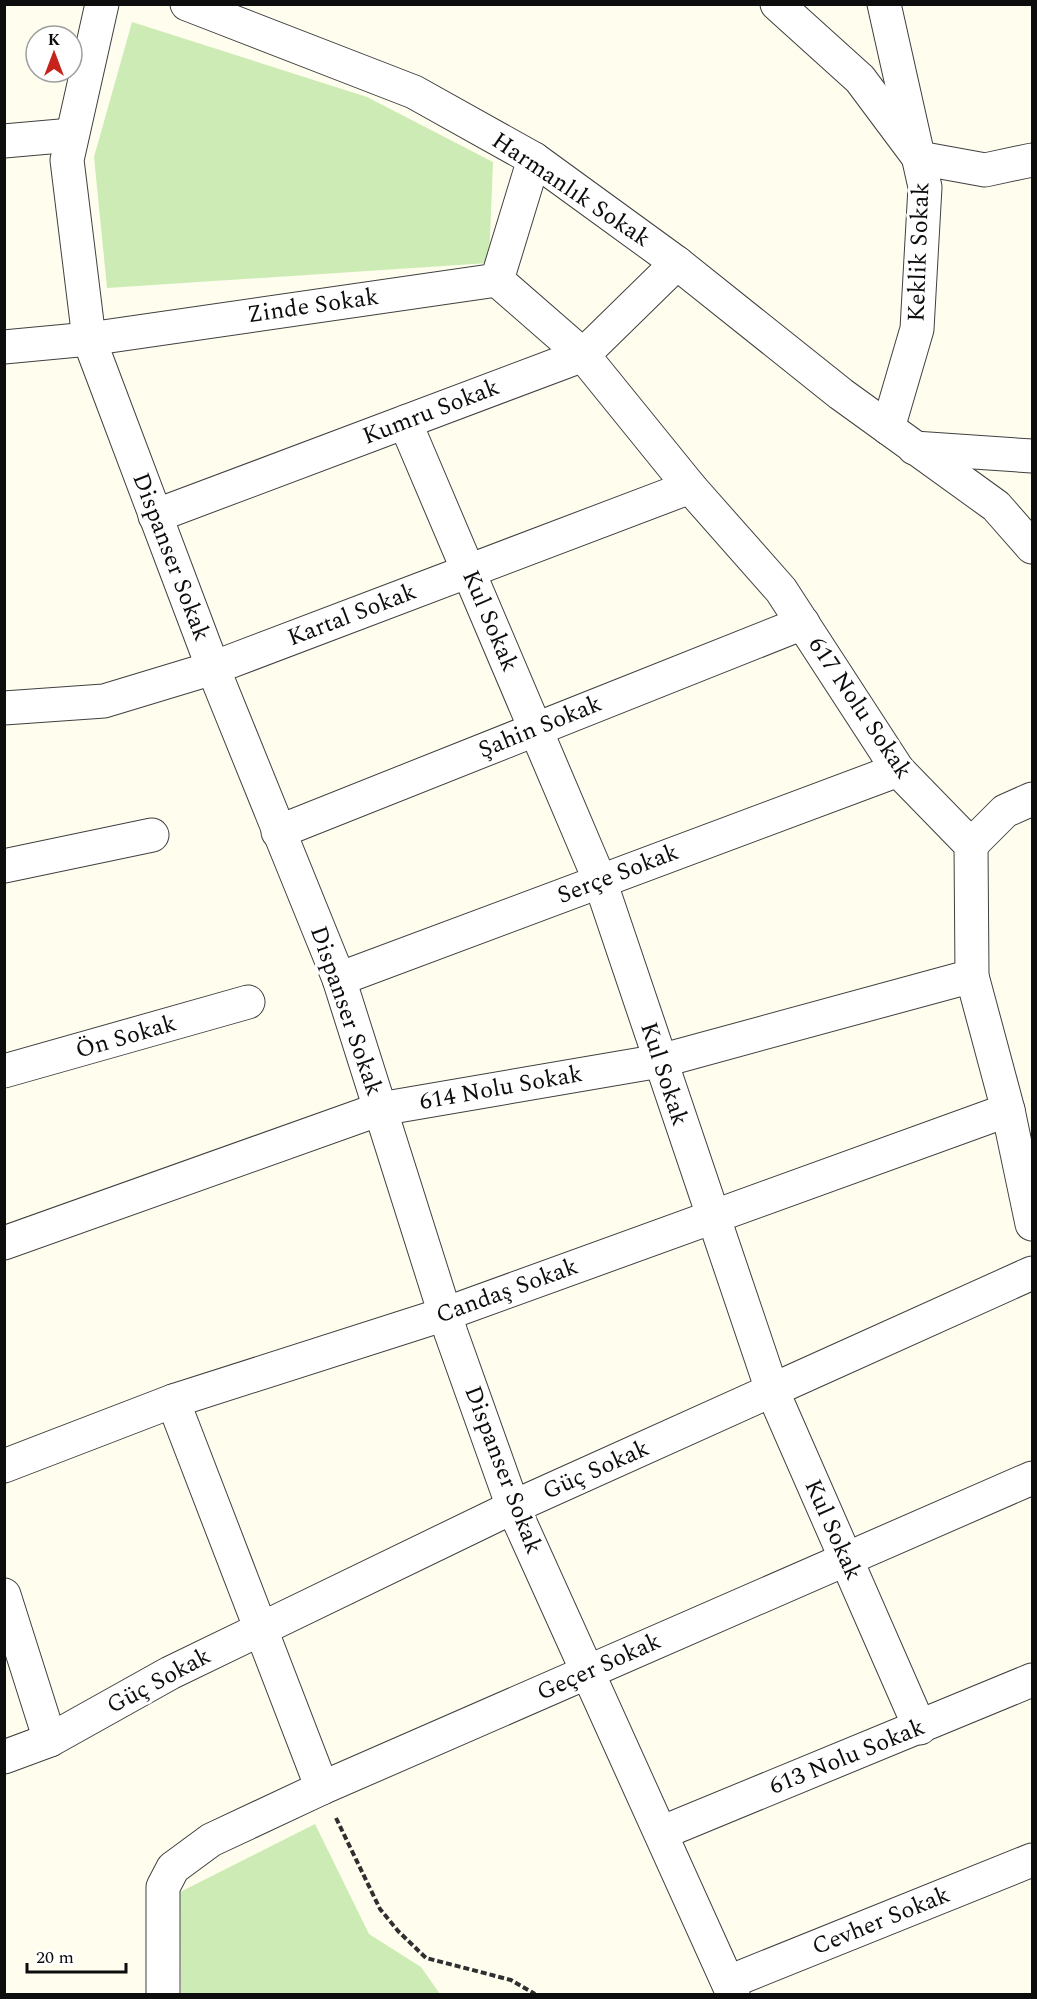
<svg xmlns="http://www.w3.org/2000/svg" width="1037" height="1999" font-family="Spectral,serif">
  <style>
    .green { fill: #cdecb5 }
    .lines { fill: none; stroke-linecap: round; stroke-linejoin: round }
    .minor-casing { stroke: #404040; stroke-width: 35 }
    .path { stroke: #2f2f2f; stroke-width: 4; stroke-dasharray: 6 3; stroke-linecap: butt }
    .minor { stroke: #fff; stroke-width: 33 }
    .labels { text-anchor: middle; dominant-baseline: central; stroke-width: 6; stroke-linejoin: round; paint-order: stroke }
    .street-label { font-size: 24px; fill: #0d0d0d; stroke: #fff }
  </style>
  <rect width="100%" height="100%" fill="#fffdee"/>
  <g class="green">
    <path d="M132,22l235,75 126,65 -4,101 -382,25 -13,-131z"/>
    <path d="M315,1824l54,110 52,33 19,27h-259l-1,-102z"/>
  </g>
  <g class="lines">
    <g class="minor-casing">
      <g id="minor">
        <path d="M102,4l-35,156 22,179 124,329 126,311 112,354 62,174 220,487"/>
        <path d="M187,4l227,88 120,67 143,104 164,131 155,112 36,41"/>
        <path d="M777,4l83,75 59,79 66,12 47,-10"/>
        <path d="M884,4l41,183 -8,142 -29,99"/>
        <path d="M4,141l68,-6"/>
        <path d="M497,280l86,75 107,132 91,103 117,180 73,75 1,131 36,134 24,114"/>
        <path d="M4,347l85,-8 408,-59 37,-121"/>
        <path d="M405,422l195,459 172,509 148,338"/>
        <path d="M914,448l118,8"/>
        <path d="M155,516l428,-161 94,-92"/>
        <path d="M4,708l100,-7 109,-33 477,-181"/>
        <path d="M278,832l525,-209"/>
        <path d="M971,845l34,-34 27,-12"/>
        <path d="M4,866l148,-31"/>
        <path d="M339,979l559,-209"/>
        <path d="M4,1071l244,-69"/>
        <path d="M4,1243l376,-134 280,-48 312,-85"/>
        <path d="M173,1401l149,387"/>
        <path d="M4,1466l169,-65 272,-87 563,-204"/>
        <path d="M4,1595l46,145"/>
        <path d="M4,1757l46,-17 120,-67 343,-166 519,-234"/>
        <path d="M661,1833l371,-153"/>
        <path d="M729,1982l303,-122"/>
        <path d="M163,1994v-107l10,-19 38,-28 111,-52 710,-310"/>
      </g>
    </g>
    <path class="path" d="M336,1818l44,91 18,22 28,27 85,22 24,14"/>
    <use href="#minor" class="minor"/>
  </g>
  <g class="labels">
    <g class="street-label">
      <text transform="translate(571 190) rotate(34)">Harmanlık Sokak</text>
      <text transform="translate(919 252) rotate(-88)">Keklik Sokak</text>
      <text transform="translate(313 306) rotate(-8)">Zinde Sokak</text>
      <text transform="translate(431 412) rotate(-21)">Kumru Sokak</text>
      <text transform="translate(171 557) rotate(69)">Dispanser Sokak</text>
      <text transform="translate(352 615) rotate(-21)">Kartal Sokak</text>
      <text transform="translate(490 621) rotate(67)">Kul Sokak</text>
      <text transform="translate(860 708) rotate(56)">617 Nolu Sokak</text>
      <text transform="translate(540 727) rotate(-22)">Şahin Sokak</text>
      <text transform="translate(618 874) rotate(-21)">Serçe Sokak</text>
      <text transform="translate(346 1011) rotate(71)">Dispanser Sokak</text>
      <text transform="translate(126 1037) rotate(-16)">Ön Sokak</text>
      <text transform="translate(664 1074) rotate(72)">Kul Sokak</text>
      <text transform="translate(501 1088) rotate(-10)">614 Nolu Sokak</text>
      <text transform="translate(507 1291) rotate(-20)">Candaş Sokak</text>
      <text transform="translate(503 1470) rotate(69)">Dispanser Sokak</text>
      <text transform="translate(596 1470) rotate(-24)">Güç Sokak</text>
      <text transform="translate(833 1530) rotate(66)">Kul Sokak</text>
      <text transform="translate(599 1667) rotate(-24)">Geçer Sokak</text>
      <text transform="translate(159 1681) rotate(-28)">Güç Sokak</text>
      <text transform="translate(847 1757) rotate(-22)">613 Nolu Sokak</text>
      <text transform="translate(881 1921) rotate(-22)">Cevher Sokak</text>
    </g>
  </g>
  <rect width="1037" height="1999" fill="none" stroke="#0d0d0d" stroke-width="12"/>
  <g transform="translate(54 54)"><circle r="28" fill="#ffffff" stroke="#9e9e9e" stroke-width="1.5"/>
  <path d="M0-4.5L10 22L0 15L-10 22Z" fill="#c6231d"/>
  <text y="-9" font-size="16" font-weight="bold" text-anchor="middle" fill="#0d0d0d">K</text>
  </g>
  <path d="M27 1963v9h99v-9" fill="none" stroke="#0d0d0d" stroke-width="3"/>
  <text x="36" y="1963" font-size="18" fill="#0d0d0d" stroke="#ffffff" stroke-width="4.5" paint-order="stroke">20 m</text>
</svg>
